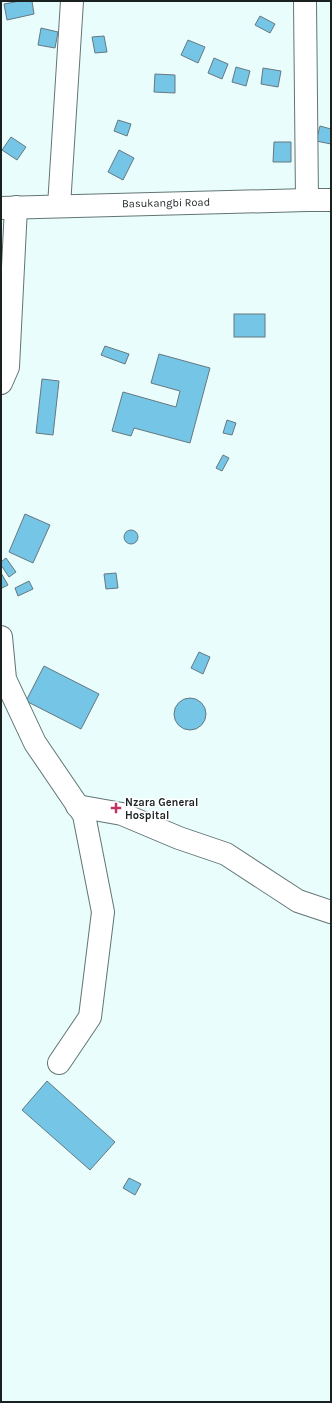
<svg xmlns="http://www.w3.org/2000/svg" width="332" height="1403" font-family="Karla,sans-serif">
  <style>
    .building { fill: #74c5e6; stroke: #67787f }
    .lines { fill: none; stroke-linecap: round; stroke-linejoin: round }
    .minor-casing { stroke: #627574; stroke-width: 24 }
    .tertiary-casing { stroke: #627574; stroke-width: 24 }
    .minor { stroke: #fff; stroke-width: 22 }
    .tertiary { stroke: #fff; stroke-width: 22 }
    .poi-dot { fill: #c03362; stroke: #fff; stroke-width: 1.5 }
    .labels { text-anchor: middle; dominant-baseline: central; stroke-width: 3; stroke-linejoin: round; paint-order: stroke }
    .street-label { font-size: 11px; fill: #192121; stroke: #fff }
    .poi-label { font-size: 11px; font-weight: bold; fill: #192121; stroke: #fff; text-anchor: start }
  </style>
  <rect width="100%" height="100%" fill="#e8fdfc"/>
  <g class="building">
    <path d="M20,1h12l2,13 -27,6 -3,-16z"/>
    <path d="M260,16l15,8 -5,9 -15,-8z"/>
    <path d="M41,28l17,4 -3,16 -17,-3z"/>
    <path d="M104,36l3,16 -12,1 -3,-16z"/>
    <path d="M188,40l17,7 -7,16 -17,-8z"/>
    <path d="M214,58l14,6 -6,15 -14,-6z"/>
    <path d="M236,67l14,4 -4,15 -14,-4z"/>
    <path d="M263,68l18,3 -3,16 -17,-3z"/>
    <path d="M155,74l20,1v18l-21,-1z"/>
    <path d="M118,120l13,4 -4,12 -13,-5z"/>
    <path d="M320,126l11,3v15l-15,-3z"/>
    <path d="M11,137l15,10 -9,13 -15,-10z"/>
    <path d="M274,142h17v20h-18z"/>
    <path d="M119,150l15,8 -11,22 -15,-8z"/>
    <rect x="234" y="314" width="31" height="23"/>
    <path d="M105,346l24,8 -4,10 -24,-9z"/>
    <path d="M159,354l51,14 -20,75 -56,-15 -3,8 -19,-5 11,-39 53,15 4,-16 -29,-8z"/>
    <path d="M42,379l17,2 -6,54 -17,-2z"/>
    <path d="M227,420l9,3 -4,12 -9,-2z"/>
    <path d="M223,455l6,3 -7,13 -6,-3z"/>
    <path d="M25,514l25,11 -17,38 -24,-11z"/>
    <circle cx="131" cy="537" r="7"/>
    <path d="M6,558l10,14 -7,5 -8,-12v-3z"/>
    <path d="M1,573l7,12 -6,3 -1,-2z"/>
    <path d="M116,573l2,15 -12,1 -2,-15z"/>
    <path d="M29,581l4,8 -15,7 -3,-8z"/>
    <path d="M199,652l11,5 -7,17 -12,-6z"/>
    <path d="M44,666l55,28 -18,35 -55,-28z"/>
    <circle cx="190" cy="714" r="16"/>
    <path d="M47,1081l68,61 -25,28 -68,-60z"/>
    <path d="M129,1178l12,6 -6,11 -12,-7z"/>
  </g>
  <g class="lines">
    <g class="minor-casing">
      <g id="minor">
        <path d="M305,1l2,199"/>
        <path d="M59,206l13,-205"/>
        <path d="M1,383l7,-16 8,-160"/>
        <path d="M1,637l4,42 30,64 49,72 19,97 -13,105 -31,46"/>
        <path d="M77,806l45,8 57,24 47,16 72,47 33,11"/>
      </g>
    </g>
    <g class="tertiary-casing">
      <path id="tertiary" d="M1,208l306,-8h24"/>
    </g>
    <use href="#minor" class="minor"/>
    <use href="#tertiary" class="tertiary"/>
  </g>
  <path class="poi-dot" d="M114 802h4v4h4v4h-4v4h-4v-4h-4v-4h4z"/>
  <g class="labels">
    <g class="street-label">
      <text transform="translate(166 203) rotate(-1)">Basukangbi Road</text>
    </g>
    <g class="poi-label">
      <text x="125" y="802">Nzara General<tspan x="125" dy="13">Hospital</tspan></text>
    </g>
  </g>
  <rect width="332" height="1403" fill="none" stroke="#192121" stroke-width="4"/>
</svg>
